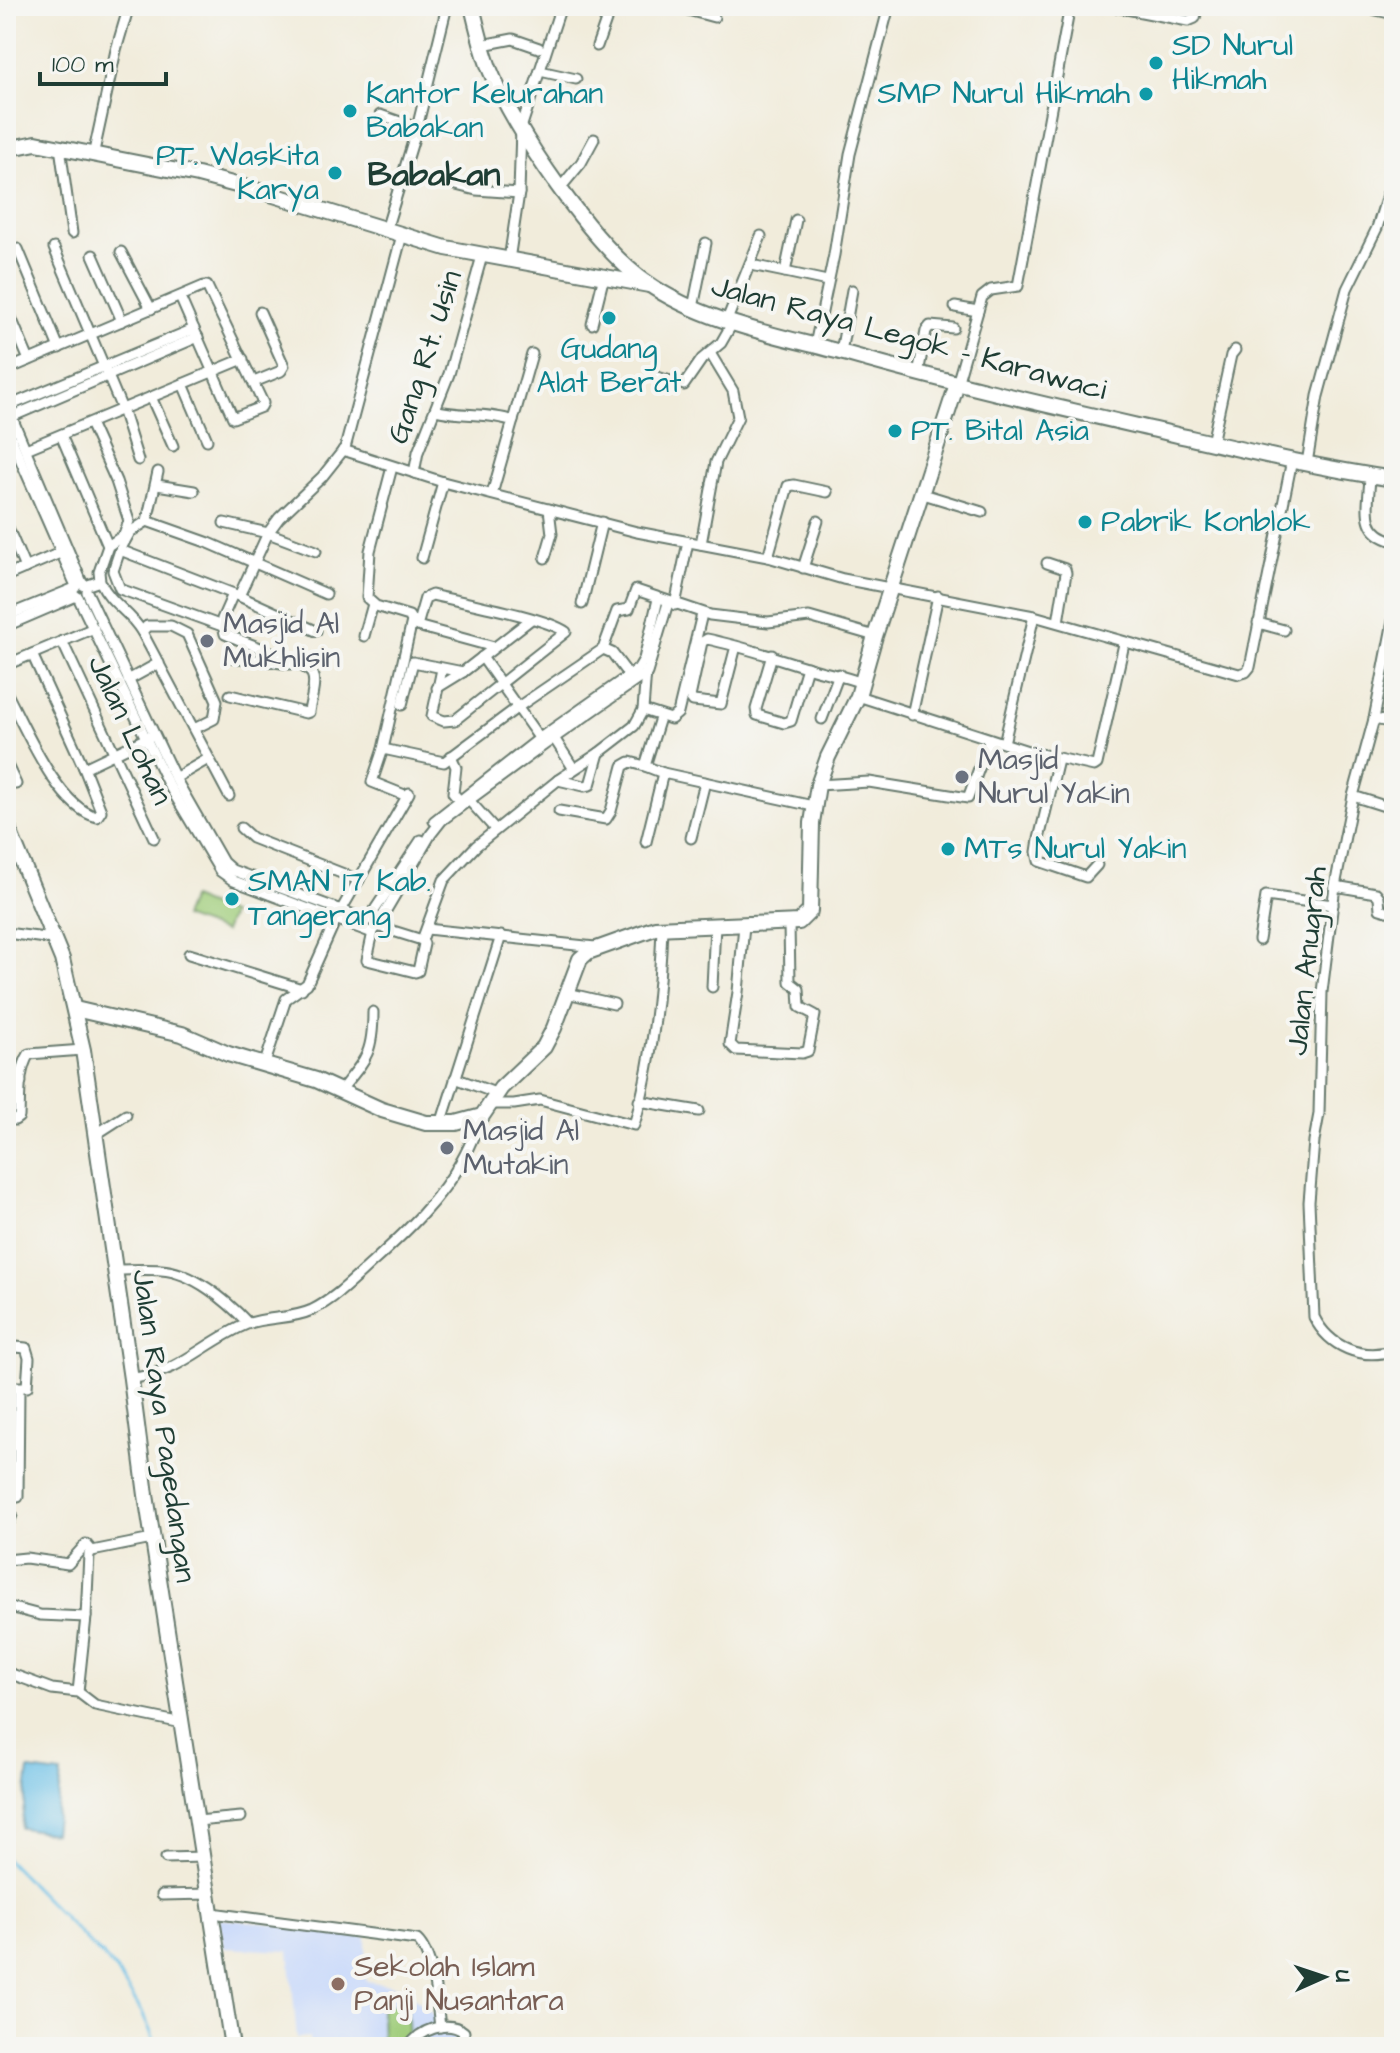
<svg xmlns="http://www.w3.org/2000/svg" width="1400" height="2053" font-family="'Architects Daughter',sans-serif">
  <style>
    .built { fill: #ccdbfa }
    .park { fill: #a0cd7b; stroke: #608558; stroke-width: 2 }
    .water { fill: #6ac0e7; stroke: #447e8e; stroke-width: 2 }
    .lines { fill: none; stroke-linecap: round; stroke-linejoin: round }
    .stream { stroke: #6ac0e7; stroke-width: 3 }
    .street-casing { stroke: #687a6e; stroke-width: 13 }
    .secondary-casing { stroke: #687a6e; stroke-width: 18 }
    .primary-casing { stroke: #687a6e; stroke-width: 18 }
    .street { stroke: #fff; stroke-width: 9 }
    .secondary { stroke: #fff; stroke-width: 14 }
    .primary { stroke: #fff; stroke-width: 14 }
    .culture-dot { fill: #0f9aa8; stroke: #f6f6f2; stroke-width: 3 }
    .worship-dot { fill: #6b7280; stroke: #f6f6f2; stroke-width: 3 }
    .education-dot { fill: #8d6e63; stroke: #f6f6f2; stroke-width: 3 }
    .labels { text-anchor: middle; dominant-baseline: central; stroke-width: 8; stroke-linejoin: round; paint-order: stroke }
    .culture-label { font-size: 30px; fill: #0d838f; stroke: #f6f6f2; text-anchor: start }
    .street-label { font-size: 30px; fill: #1f3d34; stroke: #f6f6f2 }
    .worship-label { font-size: 30px; fill: #5b616d; stroke: #f6f6f2; text-anchor: start }
    .education-label { font-size: 30px; fill: #785e54; stroke: #f6f6f2; text-anchor: start }
    .quarter-label { font-size: 34px; font-weight: bold; fill: #1f3d34; stroke: #f6f6f2 }
  </style>
  <rect width="100%" height="100%" fill="#f6f6f2"/>
  <filter id="ink" filterUnits="userSpaceOnUse"><feTurbulence type="fractalNoise" baseFrequency=".0125" numOctaves="2"/><feDisplacementMap in="SourceGraphic" scale="16" xChannelSelector="R" yChannelSelector="G"/><feConvolveMatrix kernelMatrix="1 2 1 2 8 2 1 2 1" color-interpolation-filters="sRGB"/></filter>
  <filter id="wash" filterUnits="userSpaceOnUse"><feTurbulence type="fractalNoise" baseFrequency=".006" numOctaves="4" result="noise"/><feDisplacementMap in="SourceGraphic" scale="32" xChannelSelector="R" yChannelSelector="G"/><feGaussianBlur stdDeviation="1.8" result="paint"/><feColorMatrix in="noise" values="0 0 0 0 0 0 0 0 0 0 0 0 0 0 0 0 0 1.4 0 .05"/><feComposite in="paint" operator="in"/></filter>
  <g filter="url(#wash)">
    <rect width="100%" height="100%" fill="#f1ecdb"/>
    <path class="built" d="M219,1919l97,9 50,9v44l35,6 56,47 -2,13h-145l-1,-10 -12,1 -8,-87 -65,-3z"/>
    <g class="park">
      <path d="M191,898l40,16 -7,18 -41,-15z"/>
      <path d="M407,2004l2,40 -27,1 -1,-39z"/>
    </g>
    <path class="water" d="M29,1770l32,4 -7,59 -33,-5z"/>
    <g class="lines">
      <path class="stream" d="M6,1859l110,111 27,44 14,33"/>
    </g>
  </g>
  <g filter="url(#ink)">
    <g class="lines">
      <g class="street-casing">
        <g id="street">
          <path d="M673,6l41,11"/>
          <path d="M1111,6l77,15 7,-3 3,-12"/>
          <path d="M1358,6l36,8"/>
          <path d="M482,45l31,-6 26,9"/>
          <path d="M597,46l14,-40"/>
          <path d="M540,71l36,8"/>
          <path d="M380,115l37,13"/>
          <path d="M60,147l12,86"/>
          <path d="M93,156l23,-106 13,-44"/>
          <path d="M444,182l32,8 43,3"/>
          <path d="M561,187l20,-24 13,-24"/>
          <path d="M386,230l31,-102 30,-122"/>
          <path d="M54,248l68,161 16,51"/>
          <path d="M18,249l41,99"/>
          <path d="M121,252l30,57"/>
          <path d="M93,255l29,66"/>
          <path d="M509,260l10,-67 2,-65 40,-122"/>
          <path d="M751,265l34,7 11,-52"/>
          <path d="M785,272l42,9"/>
          <path d="M6,306l23,54"/>
          <path d="M955,307l23,4"/>
          <path d="M693,308l13,-65"/>
          <path d="M727,320l34,-84"/>
          <path d="M592,324l12,-48"/>
          <path d="M815,345l19,-90 16,-101 39,-148"/>
          <path d="M841,352l11,-62"/>
          <path d="M6,370l198,-84h3l56,117 -2,4 -28,11 -53,-121"/>
          <path d="M918,374l8,-43 4,-5 23,2"/>
          <path d="M657,377l27,8 18,-26 19,-16 12,-21"/>
          <path d="M254,382l27,-11 3,-5 -24,-54"/>
          <path d="M183,384l24,56"/>
          <path d="M957,384l25,-87 9,-7 27,-4 52,-280"/>
          <path d="M151,397l22,49"/>
          <path d="M6,407l188,-78"/>
          <path d="M435,410c25,7 52,2 78,11"/>
          <path d="M10,413l73,172"/>
          <path d="M6,419l192,-82"/>
          <path d="M90,423l26,58 13,40 -5,14 -16,11"/>
          <path d="M6,427l70,159"/>
          <path d="M61,435l47,111 -9,26 1,9 -15,5"/>
          <path d="M1212,443l19,-88 4,-5"/>
          <path d="M26,449l217,-90"/>
          <path d="M343,450l100,32 194,50 131,25 75,22 191,37 205,58 7,-2 4,-5 42,-207"/>
          <path d="M1307,463l11,-67 29,-107 30,-61 17,-55"/>
          <path d="M392,467l-22,84 -3,47 9,8 33,10 3,5 -29,128 -11,33 35,14"/>
          <path d="M158,472l-11,49 -17,11 -10,18 119,46 77,35"/>
          <path d="M414,473l4,-21 31,-78 33,-118"/>
          <path d="M1370,476c-1,30 -11,56 24,65"/>
          <path d="M157,485l37,6"/>
          <path d="M920,493l62,19"/>
          <path d="M492,494l40,-140"/>
          <path d="M147,521l62,22 117,51"/>
          <path d="M6,523l19,45"/>
          <path d="M224,523l44,10 48,18"/>
          <path d="M701,544l15,-82 22,-45 -5,-26 -23,-38"/>
          <path d="M120,550l-7,21 7,18 102,37"/>
          <path d="M768,557l20,-71 6,-1 33,7"/>
          <path d="M422,558l21,-76"/>
          <path d="M545,558l7,-24 -3,-25"/>
          <path d="M1047,563l18,6 1,4 -8,49"/>
          <path d="M803,568l15,-47"/>
          <path d="M6,576l54,-23"/>
          <path d="M100,581c11,24 29,29 42,51"/>
          <path d="M87,592l88,186 48,84 9,8 136,50 53,-80"/>
          <path d="M239,596l29,-63 11,-15 43,-41 23,-29 57,-213"/>
          <path d="M78,597l89,185 53,89 14,10 136,51 5,-3 56,-95 11,-14 102,-75 103,-72 21,-70"/>
          <path d="M582,604l20,-82"/>
          <path d="M675,605l13,-63"/>
          <path d="M6,616l69,-28"/>
          <path d="M1394,616l-20,103 -21,77 -18,90 -13,106 -3,122 -5,27 -5,61 5,115c15,30 48,44 80,33"/>
          <path d="M1258,623l26,7"/>
          <path d="M6,626l70,-30"/>
          <path d="M364,636l9,-32"/>
          <path d="M62,641l92,197"/>
          <path d="M736,646l-15,58 -28,-3 -3,-4 12,-55 5,-3c34,7 66,18 99,28 19,6 38,9 56,16"/>
          <path d="M603,649l9,4 21,28"/>
          <path d="M772,655l-16,54 1,6 27,8 7,-2 16,-54"/>
          <path d="M230,657l60,7"/>
          <path d="M482,657l60,85"/>
          <path d="M6,665l88,-37"/>
          <path d="M442,669l-10,47 12,5 11,-1 111,-88c-21,-15 -105,-30 -134,-37l-7,3 -8,28 77,21"/>
          <path d="M128,680l31,-17"/>
          <path d="M437,688l26,-16 67,-52"/>
          <path d="M6,692c19,35 51,115 91,125l4,-6 -17,-43 -52,-114"/>
          <path d="M230,695l76,18 3,-1c1,-10 8,-29 3,-38 -6,-11 -72,-33 -87,-40l-3,-15 11,-25"/>
          <path d="M858,696l173,56 63,14 3,-2 27,-120"/>
          <path d="M402,705l11,-43 50,10"/>
          <path d="M643,710l28,9 7,-6 24,-99"/>
          <path d="M912,715l26,-119"/>
          <path d="M822,719l17,-45"/>
          <path d="M1374,719l20,4"/>
          <path d="M194,729l20,-10 3,-18 -30,-67 -16,-8h-24l-5,6 87,164"/>
          <path d="M554,738l20,31"/>
          <path d="M1004,743l30,-127"/>
          <path d="M383,749l61,13 74,-55 85,-58 14,-38 12,-2 7,-19 74,25 58,7 41,-5 66,19"/>
          <path d="M451,756l5,11 -3,26 6,7"/>
          <path d="M1058,760l-19,79 -2,13 2,9 47,16 11,-12"/>
          <path d="M6,763l10,21"/>
          <path d="M84,768l67,-32"/>
          <path d="M663,773l150,33"/>
          <path d="M175,778l33,-19"/>
          <path d="M558,780l26,6 6,-1 9,-32"/>
          <path d="M818,785l51,-3 99,16 22,-59"/>
          <path d="M1353,796l41,13"/>
          <path d="M467,798l28,31"/>
          <path d="M559,811l47,8 5,-8 12,-45 7,-4 15,4"/>
          <path d="M434,821l106,-83 98,-69 6,-10 14,-60"/>
          <path d="M241,828l11,10 107,42"/>
          <path d="M691,838l14,-56"/>
          <path d="M646,842l17,-69 -18,-7 14,-45"/>
          <path d="M1394,848v-2"/>
          <path d="M1335,886l41,7 3,4 1,12 14,4"/>
          <path d="M744,925l-6,67 -8,52 6,6 66,3 6,-2 7,-36 -15,-8 -1,-18 -9,-7 -1,-58"/>
          <path d="M377,926l45,14"/>
          <path d="M427,929l168,18"/>
          <path d="M373,932l-6,28 48,12 3,-1 6,-27 -2,-4 22,-60 32,-34 82,-66 41,-27 35,-27 9,-16 3,-39"/>
          <path d="M6,933l47,6"/>
          <path d="M1259,940l7,-44 67,9"/>
          <path d="M189,954l113,35"/>
          <path d="M712,987l3,-62"/>
          <path d="M567,993l47,11"/>
          <path d="M264,1066l22,-67 21,-15 29,-65 73,-126"/>
          <path d="M455,1078l43,16"/>
          <path d="M6,1080l15,2"/>
          <path d="M340,1091c26,-32 33,-37 33,-79"/>
          <path d="M639,1101l60,10"/>
          <path d="M492,1104h22l26,-4 94,25c18,-60 26,-136 28,-197"/>
          <path d="M6,1119l9,1 4,-3c1,-20 -1,-46 10,-63l54,-4"/>
          <path d="M441,1124l60,-188"/>
          <path d="M95,1135l31,-20"/>
          <path d="M115,1270c15,0 31,-1 46,0 32,2 66,31 87,53"/>
          <path d="M6,1346l20,2 3,10 -2,29h-21"/>
          <path d="M131,1379c15,-3 28,-6 41,-12 26,-13 48,-32 75,-43 21,-8 43,-4 65,-14 24,-12 42,-31 62,-49 33,-30 66,-61 88,-101 8,-14 14,-30 20,-44"/>
          <path d="M6,1498l12,-1 1,-109"/>
          <path d="M6,1529l6,-14"/>
          <path d="M6,1560l20,-2 42,6 18,-20 6,7"/>
          <path d="M6,1606l34,9 46,2"/>
          <path d="M6,1672l46,17 26,3 17,13 87,18"/>
          <path d="M78,1692l8,-75 3,-63 3,-3 60,-12"/>
          <path d="M197,1821l44,-4"/>
          <path d="M166,1858l37,-1"/>
          <path d="M162,1895l47,-1"/>
          <path d="M212,1913l205,27c17,16 20,63 23,87"/>
          <path d="M409,2047c10,-17 38,-28 55,-15l-2,15"/>
        </g>
      </g>
      <g class="secondary-casing">
        <g id="secondary">
          <path d="M6,149l30,-6 162,32 69,18 179,55 203,37"/>
          <path d="M6,823l56,136 21,91 48,329 15,116 86,552"/>
          <path d="M75,1009l107,25 46,20 88,26 66,30 44,13h30l26,-7 19,-28 43,-41 10,-19 26,-69 8,-7 67,-24 144,-6 11,-11 2,-88 6,-38 10,-28 30,-61 17,-60 82,-252"/>
        </g>
      </g>
      <g class="primary-casing">
        <path id="primary" d="M472,6c5,21 10,44 18,64 24,60 104,177 157,213 59,41 136,53 204,72 99,28 200,51 300,74 80,18 161,38 243,50"/>
      </g>
      <use href="#street" class="street"/>
      <use href="#secondary" class="secondary"/>
      <use href="#primary" class="primary"/>
    </g>
  </g>
  <g class="culture-dot">
    <circle cx="1156" cy="63" r="8"/>
    <circle cx="1146" cy="94" r="8"/>
    <circle cx="350" cy="111" r="8"/>
    <circle cx="335" cy="173" r="8"/>
    <circle cx="609" cy="318" r="8"/>
    <circle cx="895" cy="431" r="8"/>
    <circle cx="1085" cy="522" r="8"/>
    <circle cx="948" cy="849" r="8"/>
    <circle cx="232" cy="899" r="8"/>
  </g>
  <g class="worship-dot">
    <circle cx="207" cy="641" r="8"/>
    <circle cx="962" cy="777" r="8"/>
    <circle cx="447" cy="1148" r="8"/>
  </g>
  <circle class="education-dot" cx="338" cy="1984" r="8"/>
  <g class="labels">
    <g class="culture-label">
      <text x="1172" y="46">SD Nurul<tspan x="1172" dy="34">Hikmah</tspan></text>
      <text x="366" y="94">Kantor Kelurahan<tspan x="366" dy="34">Babakan</tspan></text>
      <text x="1130" y="94" text-anchor="end">SMP Nurul Hikmah</text>
      <text x="319" y="156" text-anchor="end">PT. Waskita<tspan x="319" dy="34">Karya</tspan></text>
      <text x="609" y="349" text-anchor="middle">Gudang<tspan x="609" dy="34">Alat Berat</tspan></text>
      <text x="911" y="431">PT. Bital Asia</text>
      <text x="1101" y="522">Pabrik Konblok</text>
      <text x="964" y="849">MTs Nurul Yakin</text>
      <text x="248" y="882">SMAN 17 Kab.<tspan x="248" dy="34">Tangerang</tspan></text>
    </g>
    <g class="street-label">
      <text transform="translate(909 338) rotate(15)">Jalan Raya Legok - Karawaci</text>
      <text transform="translate(425 357) rotate(-72)">Gang Rt. Usin</text>
      <text transform="translate(130 730) rotate(65)">Jalan Lohan</text>
      <text transform="translate(1307 961) rotate(-84)">Jalan Anugrah</text>
      <text transform="translate(164 1426) rotate(82)">Jalan Raya Pagedangan</text>
    </g>
    <g class="worship-label">
      <text x="223" y="624">Masjid Al<tspan x="223" dy="34">Mukhlisin</tspan></text>
      <text x="978" y="760">Masjid<tspan x="978" dy="34">Nurul Yakin</tspan></text>
      <text x="463" y="1131">Masjid Al<tspan x="463" dy="34">Mutakin</tspan></text>
    </g>
    <g class="education-label">
      <text x="354" y="1967">Sekolah Islam<tspan x="354" dy="34">Panji Nusantara</tspan></text>
    </g>
    <g class="quarter-label">
      <text x="434" y="175">Babakan</text>
    </g>
  </g>
  <rect width="1400" height="2053" fill="none" stroke="#f6f6f2" stroke-width="32"/>
  <g transform="translate(1324 1977) rotate(87)" stroke="#f6f6f2" stroke-width="6" paint-order="stroke">
  <path d="M0-6L14 30L0 20L-14 30Z" fill="#1f3d34"/>
  <text y="-12" font-size="22" font-weight="bold" text-anchor="middle" fill="#1f3d34">U</text>
  </g>
  <path d="M40 72v12h126v-12" fill="none" stroke="#1f3d34" stroke-width="4"/>
  <text x="52" y="72" font-size="24" fill="#1f3d34" stroke="#f6f6f2" stroke-width="6" paint-order="stroke">100 m</text>
</svg>
